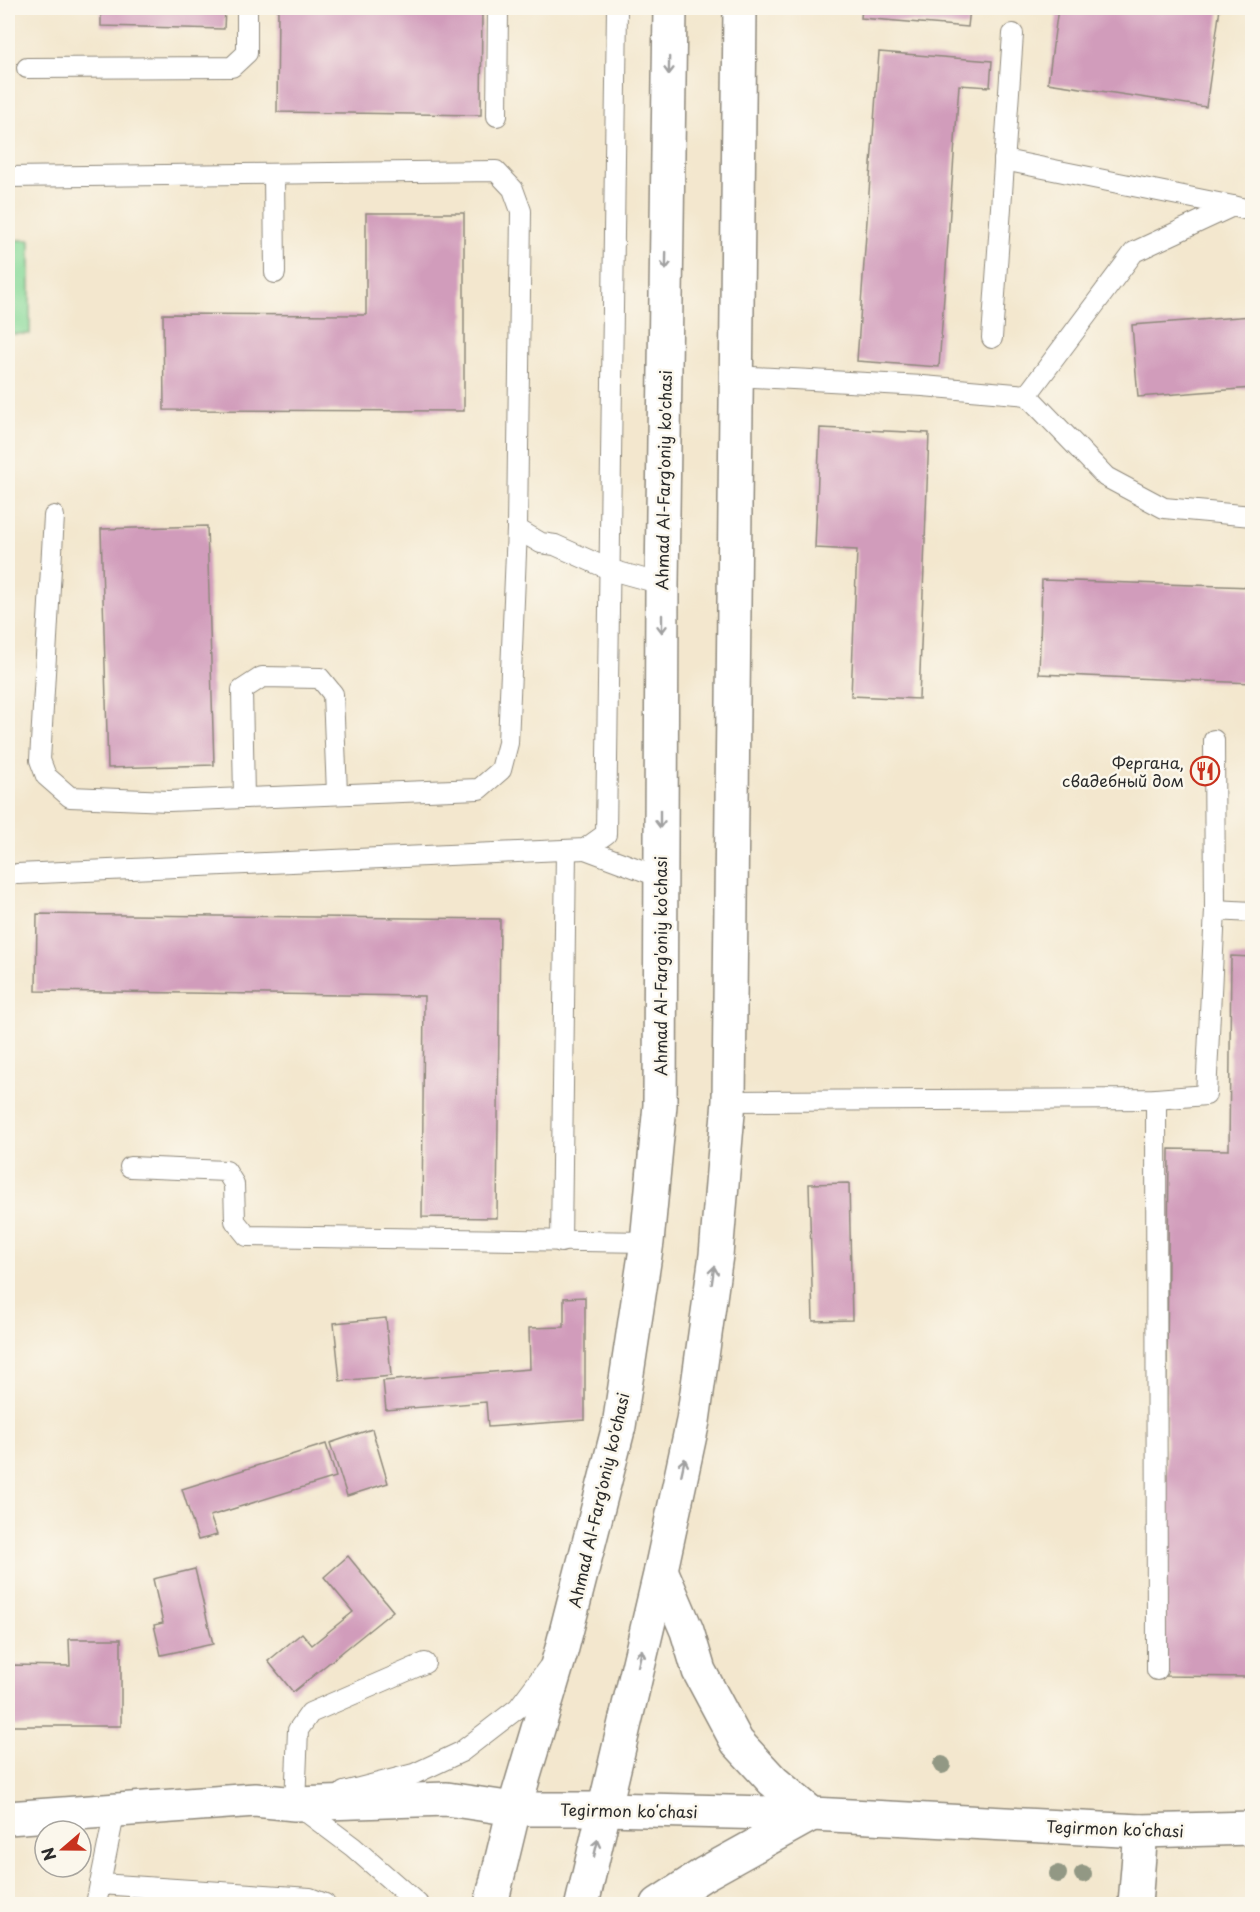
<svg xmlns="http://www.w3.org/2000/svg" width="1260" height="1912" font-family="'Playpen Sans',sans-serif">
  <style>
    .green { fill: #89da9a; stroke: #5a8262; stroke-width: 1.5 }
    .building { fill: #d19cbb }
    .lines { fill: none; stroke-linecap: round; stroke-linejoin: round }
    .lane-casing { stroke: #8f897c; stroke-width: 22 }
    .street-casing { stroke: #8f897c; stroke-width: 36 }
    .highway-casing { stroke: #8f897c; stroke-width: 36 }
    .lane { stroke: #fff; stroke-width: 20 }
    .street { stroke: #fff; stroke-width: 33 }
    .highway { stroke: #fff; stroke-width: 33 }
    .tree { fill: #929884 }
    .oneway { stroke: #a0a0a0 }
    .labels { text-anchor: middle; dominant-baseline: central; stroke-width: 5; stroke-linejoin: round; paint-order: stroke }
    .street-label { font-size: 16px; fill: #2b2b2b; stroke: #fbf7ec }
    .poi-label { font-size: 16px; fill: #2b2b2b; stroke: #fbf7ec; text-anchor: end }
  </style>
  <rect width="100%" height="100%" fill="#fbf7ec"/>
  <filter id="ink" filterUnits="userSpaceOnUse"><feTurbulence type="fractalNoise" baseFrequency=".0167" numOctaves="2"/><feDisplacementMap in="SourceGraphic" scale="12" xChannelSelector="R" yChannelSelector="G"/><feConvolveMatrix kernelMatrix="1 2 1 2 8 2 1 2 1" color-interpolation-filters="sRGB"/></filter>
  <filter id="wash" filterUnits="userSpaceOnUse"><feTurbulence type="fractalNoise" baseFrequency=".008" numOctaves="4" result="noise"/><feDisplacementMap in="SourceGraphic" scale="24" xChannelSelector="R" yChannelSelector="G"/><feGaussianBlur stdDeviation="1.35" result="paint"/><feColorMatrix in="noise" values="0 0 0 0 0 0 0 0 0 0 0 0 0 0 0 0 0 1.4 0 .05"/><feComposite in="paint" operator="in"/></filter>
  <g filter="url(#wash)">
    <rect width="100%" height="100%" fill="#f3e7ce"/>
    <rect class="green" x="8" y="240" width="22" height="94"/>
    <g id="blocks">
      <g class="building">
        <path d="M101,8h124l-1,21 -123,-3z"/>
        <path d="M278,8h204l-1,107 -204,-3z"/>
        <path d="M862,8h108l-2,19 -107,-9z"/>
        <path d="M1058,8h162l-14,99 -158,-24z"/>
        <path d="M879,52l113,9 -2,26 -31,-2 -20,282 -82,-6z"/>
        <path d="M366,213h98v198l-300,-1 -1,-96 203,1z"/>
        <path d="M1252,316v72l-114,9 -6,-72z"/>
        <path d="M820,428l109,5 -10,266 -68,-3 6,-146 -42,-2z"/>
        <path d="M207,526l7,239 -106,3 -7,-239z"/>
        <path d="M1042,580l210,7v96l-213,-9z"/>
        <path d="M37,914l463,5 -3,299 -75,-1 2,-221 -388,-5z"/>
        <path d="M1231,956l21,1v720l-88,-1 5,-527 60,1z"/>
        <path d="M849,1183l3,137 -39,1 -4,-137z"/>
        <path d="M585,1297v123l-97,7 -2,-25 -100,8 -3,-29 147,-12 -1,-41 35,-1v-29z"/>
        <path d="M386,1318l5,58 -51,5 -6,-58z"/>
        <path d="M372,1429l16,54 -41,13 -17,-53z"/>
        <path d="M326,1444l10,33 -126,39 7,19 -19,5 -16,-51z"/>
        <path d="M348,1556l45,55 -100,81 -25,-31 34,-28 10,12 41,-33 -29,-35z"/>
        <path d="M195,1569l18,75 -52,11 -7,-30 9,-2 -10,-44z"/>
        <path d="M69,1639h52v87h-113v-61l62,1z"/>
        <path d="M808,1901l1,3h-34l-1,-1z"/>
      </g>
    </g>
  </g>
  <g filter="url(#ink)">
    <use href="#blocks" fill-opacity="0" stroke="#8f897c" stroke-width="1.5"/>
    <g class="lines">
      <g class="lane-casing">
        <g id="lane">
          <path d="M27,68l205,-1 15,-14v-45"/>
          <path d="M497,116l1,-108"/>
          <path d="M1004,160l229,46"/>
          <path d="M274,174l1,99"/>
          <path d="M8,177l488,-6 17,18 8,22 -4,318 24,14 14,2 56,25 51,14"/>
          <path d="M992,338l21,-304"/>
          <path d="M735,376l188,10 104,9 79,82 58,31 88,8"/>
          <path d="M1027,395l107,-143 99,-46 19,5"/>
          <path d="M54,516l-14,244 6,16 24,21 99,4 310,-12 22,-19 7,-27 9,-214"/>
          <path d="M1214,740l1,170"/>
          <path d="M244,798l-2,-108 20,-13 58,1 13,16 4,99"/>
          <path d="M585,849l75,28"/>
          <path d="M17,874l568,-25 21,-15 11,-826"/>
          <path d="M1156,1099l1,571"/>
          <path d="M729,1101l427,-2 50,-4 9,-185 37,2"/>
          <path d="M130,1167l96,4 8,13 1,37 12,15 400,6"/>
          <path d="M561,1242l5,-392"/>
          <path d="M344,1792l70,-18 47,-22 57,-44 30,-40"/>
          <path d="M295,1804l3,-74 12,-17 115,-50"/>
          <path d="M297,1805l56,42 65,57"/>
          <path d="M100,1884l210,14 15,6"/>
          <path d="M96,1904l19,-94"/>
        </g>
      </g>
      <g class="street-casing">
        <g id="street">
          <path d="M8,1818l247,-18 40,4 152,-5 67,10h91l207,5 329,17 111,-3"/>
          <path d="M658,1904l46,-30 108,-60 -39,-33 -36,-39 -38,-71 -12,-40 -26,-61"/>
          <path d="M1135,1904l6,-73"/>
        </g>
      </g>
      <g class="highway-casing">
        <g id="highway">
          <path d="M491,1904l23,-95 47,-157 58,-226 28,-184 13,-137 2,-521 8,-576"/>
          <path d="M582,1904l79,-334 32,-149 23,-166 13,-154 11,-1093"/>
        </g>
      </g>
      <use href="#lane" class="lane"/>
      <use href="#street" class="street"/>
      <use href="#highway" class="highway"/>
    </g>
    <g class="tree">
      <circle cx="942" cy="1765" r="9"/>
      <circle cx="1058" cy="1874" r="9"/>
      <circle cx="1083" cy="1874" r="9"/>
    </g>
    <defs><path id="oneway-shaft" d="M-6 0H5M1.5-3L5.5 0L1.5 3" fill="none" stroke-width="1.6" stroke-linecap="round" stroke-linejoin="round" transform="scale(1.5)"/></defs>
    <g class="oneway">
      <use href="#oneway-shaft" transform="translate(669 66) rotate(91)"/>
      <use href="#oneway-shaft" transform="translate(666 261) rotate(91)"/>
      <use href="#oneway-shaft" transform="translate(662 624) rotate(90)"/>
      <use href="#oneway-shaft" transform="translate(660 819) rotate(90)"/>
      <use href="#oneway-shaft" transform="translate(713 1275) rotate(-82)"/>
      <use href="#oneway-shaft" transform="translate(683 1467) rotate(-78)"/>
      <use href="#oneway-shaft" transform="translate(640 1658) rotate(-77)"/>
      <use href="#oneway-shaft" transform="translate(596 1848) rotate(-77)"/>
    </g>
  </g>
  <defs>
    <g id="restaurant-ring" transform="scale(1.5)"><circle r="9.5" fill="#fbf7ec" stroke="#c8321e" stroke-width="1.5"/><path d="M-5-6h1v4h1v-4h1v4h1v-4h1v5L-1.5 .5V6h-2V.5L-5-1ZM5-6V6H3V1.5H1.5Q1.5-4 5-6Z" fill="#c8321e"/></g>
  </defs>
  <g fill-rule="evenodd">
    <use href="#restaurant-ring" x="1205" y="771"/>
  </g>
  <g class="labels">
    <g class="street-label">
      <text transform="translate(663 480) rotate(-89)">Ahmad Al-Farg'oniy ko'chasi</text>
      <text transform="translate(660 966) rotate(-90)">Ahmad Al-Farg'oniy ko'chasi</text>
      <text transform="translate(598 1500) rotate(-77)">Ahmad Al-Farg'oniy ko'chasi</text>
      <text transform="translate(629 1810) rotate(1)">Tegirmon koʻchasi</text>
      <text transform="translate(1115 1828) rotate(2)">Tegirmon koʻchasi</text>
    </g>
    <g class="poi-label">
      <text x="1184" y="762">Фергана,<tspan x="1184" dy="18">свадебный дом</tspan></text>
    </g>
  </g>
  <rect width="1260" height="1912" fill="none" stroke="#fbf7ec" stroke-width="30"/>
  <g transform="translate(63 1849) rotate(250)"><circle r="28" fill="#fbf7ec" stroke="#a8a59f" stroke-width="1.5"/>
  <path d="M0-4.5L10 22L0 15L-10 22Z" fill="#c8321e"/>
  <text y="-9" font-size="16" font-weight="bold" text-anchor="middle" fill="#2b2b2b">N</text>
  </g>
</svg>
